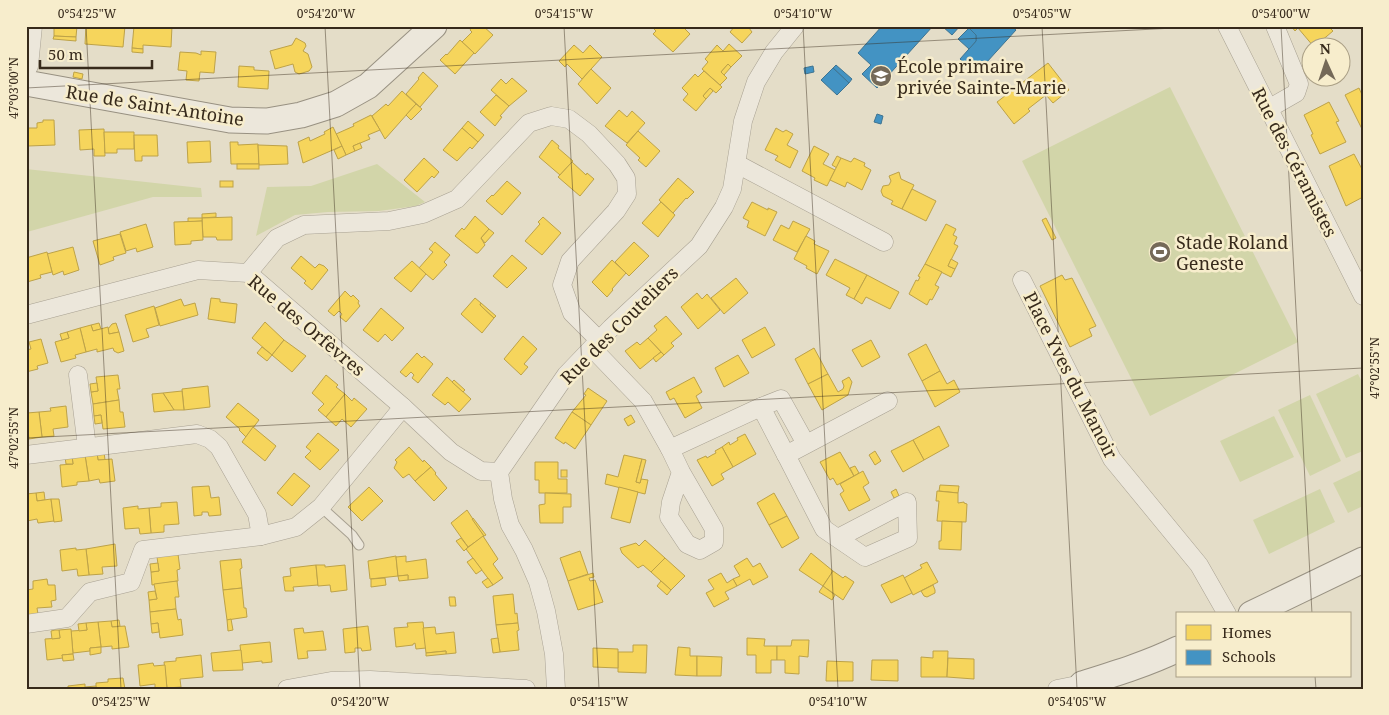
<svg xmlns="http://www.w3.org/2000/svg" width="1389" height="715" font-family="'Noto Serif',serif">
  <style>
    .green { fill: #d2d5a9 }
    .homes { fill: #f6d55c; stroke: #bda248 }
    .schools { fill: #4393c3; stroke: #3f7491 }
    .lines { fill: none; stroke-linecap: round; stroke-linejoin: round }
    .lane-casing { stroke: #a8a192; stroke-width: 11 }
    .street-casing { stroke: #a8a192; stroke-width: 19 }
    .secondary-casing { stroke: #989182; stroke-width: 27 }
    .lane { stroke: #ece7db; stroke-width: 9 }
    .street { stroke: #ece7db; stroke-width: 18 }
    .secondary { stroke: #ece7db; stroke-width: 25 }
    .ticks { fill: none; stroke: #372a1b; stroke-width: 1; stroke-opacity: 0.45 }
    .labels { text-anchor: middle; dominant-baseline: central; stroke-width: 5; stroke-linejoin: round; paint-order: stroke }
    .poi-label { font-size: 18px; fill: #372a1b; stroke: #f7edcc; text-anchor: start }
    .street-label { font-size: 18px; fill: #372a1b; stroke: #f7edcc }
    .neatline { fill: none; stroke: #372a1b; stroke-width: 2 }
    .ticks-label { font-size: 12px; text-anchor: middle; fill: #372a1b }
  </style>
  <rect width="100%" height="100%" fill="#e4ddc8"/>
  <g class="green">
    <path d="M1170,87l128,255 -148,74 -128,-255z"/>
    <path d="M377,164l48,38 -9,4 -37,5 -51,1 -33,3 -39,21 11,-49 44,-1z"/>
    <path d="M26,169l175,19 1,9h-49l-126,35z"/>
    <path d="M1358,374l5,10v67l-17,7 -30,-64z"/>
    <path d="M1310,395l31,66 -31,15 -32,-66z"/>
    <path d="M1274,416l20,41 -54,25 -20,-41z"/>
    <path d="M1363,469v37l-15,7 -15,-30z"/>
    <path d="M1320,489l15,33 -66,32 -16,-34z"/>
  </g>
  <g class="homes">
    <path d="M54,26h23l-1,11 -22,-1z"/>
    <path d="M86,26h39l-2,21 -38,-3z"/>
    <path d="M134,26h38l-1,21 -28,-2v4l-11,-1z"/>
    <path d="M473,26h10l10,9 -18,19 -13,-12 10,-10 -2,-2z"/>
    <path d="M651,26h31l8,8 -17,18 -20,-18 3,-3z"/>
    <path d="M751,26l-2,2 3,4 -10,11 -12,-11 5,-6z"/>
    <path d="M1291,26h41l-2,2 3,3 -19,16 -16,-19 -3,3z"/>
    <path d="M54,36l22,1v4l-23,-2z"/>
    <path d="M296,38l9,5 1,3 -3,5 5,3 4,13 -3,4 -10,3 -4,-2 -2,-8 -18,5 -5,-18 22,-6z"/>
    <path d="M460,40l14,13 -19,21 -15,-14 6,-6 1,1z"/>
    <path d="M729,44l13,12 -11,11 -3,-3 -7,8 6,6 -7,7 -18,-16 6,-7 -3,-3 12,-14 6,6z"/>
    <path d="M574,45l9,8 7,-8 12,12 -20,22 -15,-15 -2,3 -6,-6z"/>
    <path d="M132,48l11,1v4l-11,-1z"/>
    <path d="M201,51l15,1 -2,21 -14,-1 -1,9 -13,-1 1,-9 -9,-1 2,-18 16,1 5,2z"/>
    <path d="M1048,63l21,27 -16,13 -7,-8 -18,14 2,2 -16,13 -17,-22z"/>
    <path d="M728,64l3,3 -7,8 -3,-3z"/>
    <path d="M239,66l15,1v3l15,1 -1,18 -30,-2z"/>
    <path d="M591,69l20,19 -14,16 -19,-20z"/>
    <path d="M704,71l18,16 -6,6 -6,-5 -7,8 3,3 -10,12 -13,-11 5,-6 -6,-6 13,-14 3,3z"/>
    <path d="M74,72l9,2 -1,5 -9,-2z"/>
    <path d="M423,72l15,14 -18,21 -14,-13 13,-15 -1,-1z"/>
    <path d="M512,78l15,13 -18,15 -18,-16 10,-11 5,5z"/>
    <path d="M710,88l3,3 -7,8 -3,-3z"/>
    <path d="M1359,88l4,9v34l-18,-36z"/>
    <path d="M402,91l14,13 -31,35 -13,-23 14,-12 2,2z"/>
    <path d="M496,95l13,11 -9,10 2,1 -7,9 -15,-14z"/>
    <path d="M1329,102l10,19 -3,1 10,20 -26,12 -9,-19 2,-1 -9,-19z"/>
    <path d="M416,104l6,5 -11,11 -5,-5z"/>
    <path d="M619,110l8,7 5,-6 13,12 -18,20 -22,-17z"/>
    <path d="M371,115l9,15 -12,5 2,4 -17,7 2,5 -9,4 -10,-21 18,-8 -1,-2z"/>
    <path d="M43,120h11l1,25 -27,1 -1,-18h10v-5l6,-1z"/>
    <path d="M468,121l16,14 -6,7 -16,-14z"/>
    <path d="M333,127l9,19 -39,17 -5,-21 11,-5 1,4 15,-7 -1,-2z"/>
    <path d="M462,128l16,14 -6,7 -2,-2 -13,14 -14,-11z"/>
    <path d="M776,128l7,4 3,-2 7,4 -6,11 11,6 -8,17 -15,-8 3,-4 -13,-6z"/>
    <path d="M104,129l1,27h-11v-7l-14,1 -1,-20z"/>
    <path d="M638,131l22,20 -14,16 -8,-7 2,-2 -14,-13z"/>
    <path d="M104,132h30v17h-17v4h-12z"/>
    <path d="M134,135h23l1,21h-16v5h-7z"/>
    <path d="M552,140l7,6 -1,2 15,13 -13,14 -21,-18z"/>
    <path d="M210,141l1,21 -23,1 -1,-21z"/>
    <path d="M230,142h8v3l20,-1 1,20h-28z"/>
    <path d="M360,143l2,5 -7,3 -2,-5z"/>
    <path d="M258,145l29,1 1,18 -29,1z"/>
    <path d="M342,146l4,9 -8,4 -4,-9z"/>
    <path d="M814,146l15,8 -6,10 12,6 -8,16 -13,-6 1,-2 -13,-7z"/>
    <path d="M1354,154l9,17v26l-17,9 -17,-40z"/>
    <path d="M837,156l4,2 -4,10 -5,-3z"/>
    <path d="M424,158l15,14 -5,6 -2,-2 -15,16 -13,-12z"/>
    <path d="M841,158l10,4 3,-4 11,5 -1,3 7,4 -9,20 -15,-8 -2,5 -15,-7z"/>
    <path d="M572,162l14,13 1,-2 7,6 -14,17 -22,-19z"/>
    <rect x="237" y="164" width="22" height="5"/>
    <path d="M899,172l2,7 13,6 -12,24 -11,-5 2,-3 -10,-5 -2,-5 2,-5 6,-1 2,-4 -2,-5z"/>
    <path d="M678,178l16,14 -7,7 -1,-1 -13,15 -14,-13z"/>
    <rect x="220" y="181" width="13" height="6"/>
    <path d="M507,181l14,12 -19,22 -16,-14 6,-6 1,1z"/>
    <path d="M912,189l24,12 -10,20 -24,-12z"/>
    <path d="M661,202l14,13 -17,22 -16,-14z"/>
    <path d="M752,202l16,8v-2l9,4 -12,24 -18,-9 2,-6 -6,-3z"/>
    <path d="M216,213v4l-14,1v-4z"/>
    <path d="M475,216l14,13 -8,9 4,7 -7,8h-2l-21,-17 7,-8 2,2z"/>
    <path d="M232,217v23h-15l-1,-3h-13l-1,-19z"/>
    <path d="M543,217l18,16 -19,22 -17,-14 15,-17 -2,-2z"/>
    <path d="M188,218h14v3l-14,1z"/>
    <path d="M1046,218l10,20 -4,2 -10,-20z"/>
    <path d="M202,221l1,19 -12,1v3l-16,1 -1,-23z"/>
    <path d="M793,221l17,8 -13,23 -24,-12 8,-15 8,4z"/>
    <path d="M146,224l7,23 -16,5 -1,-4 -10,3 -6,-19z"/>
    <path d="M946,224l10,5 -3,6 4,2 -3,7 4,2 -10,20 7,3 -4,8 -26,-13z"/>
    <path d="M489,229l5,4 -9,10 -4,-5z"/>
    <path d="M120,234l6,19 -13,4 1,3 -14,5 -7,-24z"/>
    <path d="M806,236l9,5 -1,3 15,7 -12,23 -11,-6 1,-2 -13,-7z"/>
    <path d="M435,242l15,13 -6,7 3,3 -14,15 -14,-12 14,-16 -4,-3z"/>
    <path d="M634,242l15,14 -20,20 -14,-14z"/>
    <path d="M73,247l6,23 -15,5 -1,-4 -10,4 -6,-21z"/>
    <path d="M47,252l5,20 -12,3 1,3 -14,4 -1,-24z"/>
    <path d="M512,255l15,13 -20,20 -14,-12z"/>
    <path d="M301,256l14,12 4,-4 5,2 4,4 -16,20 -8,-7 2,-2 -15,-13z"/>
    <path d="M835,259l32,16 -13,24 -8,-4 4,-7 -24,-13z"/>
    <path d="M951,259l7,4 -3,6 -7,-3z"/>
    <path d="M612,260l14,13 -14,16 1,1 -6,7 -15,-15z"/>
    <path d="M412,261l14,13 -15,18 -17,-14z"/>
    <path d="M925,264l17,8 -7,13 4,2 -7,13 -2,-1 -3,6 -18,-11 7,-14 2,1 2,-4 -2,-1z"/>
    <path d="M867,275l32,17 -9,17 -24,-12 -4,7 -8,-5z"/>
    <path d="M1062,275l3,5 7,-2 24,48 -7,3 3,7 -22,11 -30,-61z"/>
    <path d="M736,278l12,15 -24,21 -13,-16z"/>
    <path d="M345,291l6,6 2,-2 6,6 -1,2 2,3 -14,16 -6,-5 2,-3 -3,-3 -5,5 -6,-5z"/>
    <path d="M697,293l5,6 5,-5 13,16 -22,19 -17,-22z"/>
    <path d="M211,298l9,1v3l17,2 -2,19 -27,-4z"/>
    <path d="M475,298l6,5 -1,2 14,13 -12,15 -21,-19z"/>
    <path d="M181,299l3,7 11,-3 3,12 -38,11 -5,-18z"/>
    <path d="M481,303l15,13 -2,2 -14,-13z"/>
    <path d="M154,306l5,19 -13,4 3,8 -16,5 -8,-27z"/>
    <path d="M381,308l23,20 -12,13 -7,-7 -7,8 -15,-12z"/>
    <path d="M666,316l16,18 -11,9 3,3 -10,9 -16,-17 9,-8 -3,-4z"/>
    <path d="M265,322l19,18 -12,15 -20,-17z"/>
    <path d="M99,323l2,6 -8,2 -2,-6z"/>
    <path d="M116,323l3,9 -10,2 -1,-5 4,-5z"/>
    <path d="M91,325l2,6 15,-4 1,7 10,-2 5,19 -6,2 -4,-2 -1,-3 -16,4v-3l-11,3 -6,-24z"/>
    <path d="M765,327l10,18 -23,13 -10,-18z"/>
    <path d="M80,328l6,24 -11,3 1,3 -15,4 -6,-20 14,-4 -2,-6z"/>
    <path d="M67,332l2,6 -7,2 -2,-6z"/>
    <path d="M523,336l14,13 -13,15 4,3 -7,8 -17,-16z"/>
    <path d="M648,338l13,14 -21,17 -15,-18 12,-9 3,3z"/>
    <path d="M41,339l7,24 -11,3 1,3 -12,3v-22l5,-1 -2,-7z"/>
    <path d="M284,340l22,16 -14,16 -20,-17z"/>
    <path d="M871,340l9,17 -18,10 -10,-17z"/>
    <path d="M926,344l14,27 -18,10 -14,-27z"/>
    <path d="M262,347l10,8 -5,6 -10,-8z"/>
    <path d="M814,348l14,26 -20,10 -13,-25z"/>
    <path d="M661,352l3,3 -8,7 -3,-4z"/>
    <path d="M417,353l5,5 2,-2 9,8 -15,19 -6,-5 2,-3 -3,-3 -5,5 -6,-5z"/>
    <path d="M738,355l11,18 -25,14 -9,-19z"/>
    <path d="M940,371l7,13 7,-4 6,12 -25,15 -13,-26z"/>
    <path d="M828,374l10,18 5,-3 1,-3 -2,-5 7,-4 3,5 -4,13 -26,15 -14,-26z"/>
    <path d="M118,375l2,14h-3l2,11 -26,4 -2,-12 7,-1 -2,-14z"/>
    <path d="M326,375l12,10 -2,2 9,7 -19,23 -8,-7 6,-6 -12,-11z"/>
    <path d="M447,377l24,22 -12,13 -11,-10 -3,3 -13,-10z"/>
    <path d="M694,377l8,15 -6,4 6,12 -17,10 -11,-20 -4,2 -4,-8z"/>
    <path d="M454,380l11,10 -2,2 -11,-10z"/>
    <path d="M97,383l1,8 -7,1 -1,-8z"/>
    <path d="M208,386l2,21 -26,3 -2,-21z"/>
    <path d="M588,388l19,13 -16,24 -19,-13 14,-17 -2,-1z"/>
    <path d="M182,391l2,19h-10l-11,-17z"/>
    <path d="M163,393l11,17 -20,2 -2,-18z"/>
    <path d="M345,394l7,7 2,-3 13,11 -16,18 -9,-8 -6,7 -10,-9z"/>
    <path d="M119,400l1,12h3l2,15 -22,2 -2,-14 -7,1 -1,-12z"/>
    <path d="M238,403l21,17 -13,17 -7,-7 1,-1 -14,-12z"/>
    <path d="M66,406l2,21 -15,2 1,7 -12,1 -3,-25 12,-1 -1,-3z"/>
    <path d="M26,410l1,3 12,-1 3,25 -13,2 -1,-8h-2z"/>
    <path d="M572,412l19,13 -16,24 -10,-7 -1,2 -9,-6z"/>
    <path d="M101,415l1,8 -7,1 -1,-8z"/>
    <path d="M631,415l4,7 -7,4 -4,-7z"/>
    <path d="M939,426l10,20 -25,14 -11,-20z"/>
    <path d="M253,427l23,19 -11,15 -23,-19z"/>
    <path d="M318,433l21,17 -19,20 -15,-13 6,-6 -5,-4z"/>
    <path d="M745,434l11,20 -23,13 -11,-20 7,-5 1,3 8,-5 -1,-2z"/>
    <path d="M913,440l11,20 -21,12 -12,-21z"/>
    <path d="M409,447l14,15 1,-2 7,7 -16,14 -6,-7 -6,4 -9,-10 3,-6 -2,-2z"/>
    <path d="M722,447l11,20 -12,7 3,5 -12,7 -15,-26 9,-4 1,2 5,-3 4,-2 -1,-2z"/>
    <path d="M875,451l6,10 -6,4 -6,-10z"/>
    <path d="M104,452l1,8h-7l-1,-7z"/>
    <path d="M840,452l14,24 -17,9 -4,-7 -3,2 -10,-18z"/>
    <path d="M97,453l1,7 14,-1 3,22 -15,2 -1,-4 -10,2 -4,-26z"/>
    <path d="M85,455l4,26 -12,1v3l-15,2 -2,-22 13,-1 -1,-8z"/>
    <path d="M624,455l18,4 -6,23 4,1 1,-4 7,1 -3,14 -40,-10 2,-10 11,3z"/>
    <path d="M72,456l1,8h-7l-1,-7z"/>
    <path d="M642,459l4,1 -6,23 -4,-1z"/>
    <path d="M535,462h23v17h9v14h-28v-13h-4z"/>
    <path d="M855,466l4,7 -5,3 -4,-8z"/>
    <path d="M431,467l5,6 -1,1 12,14 -13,13 -19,-20z"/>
    <rect x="561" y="470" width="6" height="7"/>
    <path d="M863,471l6,12 -6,4 7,13 -21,11 -9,-17 4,-3 -4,-7z"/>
    <path d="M294,473l16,13 -18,20 -15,-13z"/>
    <path d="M940,485l19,1 -1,7 -19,-2z"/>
    <path d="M209,486l2,12 8,-1 2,18 -12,1 -1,-4h-6v3l-8,1 -2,-29z"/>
    <path d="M369,487l14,14 -21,20 -14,-14z"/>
    <path d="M619,487l19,5 -8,31 -19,-5z"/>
    <path d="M896,489l3,7 -5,2 -3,-6z"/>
    <path d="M937,491l21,2v10l6,-1v1l3,1 -1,18 -29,-1 2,-20h-3z"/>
    <path d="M44,492l1,8 -8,1 -1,-8z"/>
    <path d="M36,493l1,8 14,-2 3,22 -16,2 -1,-4 -10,2 -1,-27z"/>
    <path d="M545,493l26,1v13h-8v16h-23l-1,-18 6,-1z"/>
    <path d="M774,493l13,23 -18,9 -12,-22z"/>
    <path d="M51,499h8l3,22 -8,1z"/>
    <path d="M177,502l2,22 -15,1v7l-13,1 -2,-25 12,-1v-4z"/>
    <path d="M138,506v3l11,-1 2,25 -11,1 -1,-6 -14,1 -2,-21z"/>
    <path d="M467,510l17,26 -16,11 -17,-24z"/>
    <path d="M787,516l12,22 -17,10 -13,-23z"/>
    <path d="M473,518l13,17 -2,1 -12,-17z"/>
    <path d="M942,521l20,1 -1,28 -22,-1v-8h2z"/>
    <path d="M483,536l15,23 -5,5 10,14 -10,7 -27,-36z"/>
    <path d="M461,538l7,9 -4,4 -8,-10z"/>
    <path d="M645,540l20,18 -14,14 -8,-7 -5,3 -16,-15 -2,-5 16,-5 3,3z"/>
    <path d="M115,544l2,22 -15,1 1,7 -14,1 -3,-26z"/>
    <path d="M76,548v2l10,-1 3,26 -11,1 -1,-7 -15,2 -2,-21z"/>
    <path d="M580,551l8,23 -20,7 -8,-23z"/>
    <path d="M811,553l22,18 -10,15 -24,-16z"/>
    <path d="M178,554l2,15 -3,1 1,11 -26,4 -1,-13 8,-1 -2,-14z"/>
    <path d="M396,556l2,20 -28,3 -2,-18z"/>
    <path d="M406,556v6l20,-3 2,19 -20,2v-5l-10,1 -2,-19z"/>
    <path d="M473,558l9,12 -6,4 -9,-12z"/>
    <path d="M665,558l20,18 -14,14 -20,-18z"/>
    <path d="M747,558l6,9 7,-4 8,14 -15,8 -3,-6 -13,7 -4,-7 7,-3 -6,-10z"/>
    <path d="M241,559l1,9 -2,1 2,19 -19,2 -3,-29z"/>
    <path d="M927,562l11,20 -25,13 -9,-17 18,-10 -2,-3z"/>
    <path d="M158,563l1,8 -8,1 -1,-8z"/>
    <path d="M316,565l2,20 -25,2 1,4h-9l-2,-14 8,-1 -1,-8z"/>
    <path d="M316,565h9v2l20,-2 2,25 -16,2 -1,-7 -12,1z"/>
    <path d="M833,571l10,7 2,-2 9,6 -11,18 -20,-14z"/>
    <path d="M593,573l1,4 -5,1 1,3 5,-1 8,22 -25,8 -10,-29z"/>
    <path d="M721,573l6,10 6,-4 4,7 -12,6 4,7 -15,8 -8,-14 8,-4 -6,-9z"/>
    <path d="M408,575v5l-9,1 -1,-5z"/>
    <path d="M903,575l9,18 -21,10 -10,-18z"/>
    <path d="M385,578l1,7 -15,2v-8z"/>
    <path d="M488,578l5,7 -6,3 -5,-6z"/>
    <path d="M47,579l1,6h7l1,15 -5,1 1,6 -15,1 1,6 -12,1v-25l7,-1v-8z"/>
    <path d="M177,581l2,16h-4l1,12 -26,3 -1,-12 8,-1 -3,-15z"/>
    <path d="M661,581l10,9 -4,5 -10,-9z"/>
    <path d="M933,585l2,5v3l-8,4 -3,-1 -3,-5z"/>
    <path d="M823,586l12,9 -3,5 -13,-8z"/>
    <path d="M242,588l2,20h2l1,9 -20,3 -4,-30z"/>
    <path d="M155,591l2,8 -8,1 -1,-8z"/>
    <path d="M513,594l2,20 2,-1 1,10 -22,2 -3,-29z"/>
    <path d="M449,597h6l1,9h-6z"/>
    <path d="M176,609l2,11 3,-1 2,16 -23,3 -2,-15 -7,1 -1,-12z"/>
    <path d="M231,619l2,11 -5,1 -1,-11z"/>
    <path d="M119,620l1,6 -8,1 -1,-6z"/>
    <path d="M111,621l1,6 13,-1 4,21 -17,2v-3l-11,1 -3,-25z"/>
    <path d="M98,622l3,25 -11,1v3l-17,2 -2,-22 16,-1 -1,-7z"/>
    <path d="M423,622l3,26 -10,1 -1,-6 -2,1v1l-17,2 -2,-19 14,-1 -1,-4z"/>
    <path d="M86,623l1,7 -8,1 -1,-7z"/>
    <path d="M158,623l1,9 -7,1 -1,-9z"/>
    <path d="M518,623l1,7 -2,1 2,19 -19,2 -4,-27z"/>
    <path d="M368,626l3,24 -9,1 -1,-3h-6v4l-10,1 -2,-24z"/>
    <path d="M435,627l1,7 18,-2 2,21 -10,1v-3l-20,2 -3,-25z"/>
    <path d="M303,628l1,5 19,-2 3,19 -19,1 1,7 -10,1 -4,-30z"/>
    <path d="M71,629l2,25 -11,1 1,3 -16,2 -2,-21 15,-1 -1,-8z"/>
    <path d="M55,630h4l1,8 -8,1 -1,-8z"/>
    <path d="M498,638l2,14 -7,1 -2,-14z"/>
    <path d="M747,638l18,1 -1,7h13v14h-6v13h-15v-18h-9z"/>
    <path d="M792,640h17l-1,17 -9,-1v18l-14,-1v-13h-8v-14h14z"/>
    <path d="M270,642l2,20 -10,1v-2l-20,2 -2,-18z"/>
    <path d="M633,645h14l-1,28 -28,-1v-20h15z"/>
    <path d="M101,647v6l-11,2v-7z"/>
    <path d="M678,647l12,1v8h7v20l-22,-1z"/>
    <path d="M593,648l25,1v19l-25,-1z"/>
    <path d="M241,650l2,20 -30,1 -2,-18z"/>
    <path d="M446,651v3l-20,2v-3z"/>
    <path d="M933,651h15l-1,26h-26v-20l12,1z"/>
    <path d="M73,654l1,6 -11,1 -1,-6z"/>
    <path d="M201,655l2,22 -23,2 1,8 -14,1 -3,-26 12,-1v-3z"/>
    <path d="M697,656l25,1 -1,19h-24z"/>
    <path d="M948,658l26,1v20l-27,-2z"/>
    <path d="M872,660h26v21l-27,-1z"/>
    <path d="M827,661l26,1v19h-27z"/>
    <path d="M153,663l1,3 11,-1 2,24h-12v-5l-15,2 -2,-21z"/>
    <path d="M123,678l2,11h-29v-6l12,-1v-3z"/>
    <path d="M85,684v3l11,-1v3h-28v-3z"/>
  </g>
  <g class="schools">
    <path d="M882,26h51l-56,62 -15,-14 9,-9 -13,-12z"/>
    <path d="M942,26h18l-8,9z"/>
    <path d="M970,26h41l5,4 -40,44 -16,-15 16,-18v-6l-7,-7z"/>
    <path d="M969,28l7,7v6l-7,8 -11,-10z"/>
    <path d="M836,65l16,14 -3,4 -16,-15z"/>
    <path d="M813,66l1,6 -9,2 -1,-6z"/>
    <path d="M833,68l16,15 -12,12 -16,-15z"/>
    <path d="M877,114l6,2 -2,8 -7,-2z"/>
  </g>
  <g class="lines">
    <g class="lane-casing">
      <path id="lane" d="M321,507l31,28 7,10"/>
    </g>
    <g class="street-casing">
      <g id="street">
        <path d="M1227,26l136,270"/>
        <path d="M26,70l3,-4 4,-40"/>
        <path d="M1268,109l28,-16 3,-9 -24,-58"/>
        <path d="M737,164l147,78"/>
        <path d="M248,273l29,-35 27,-13 85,-4 34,-7 34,-15 72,-76 22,-7 18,3 20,15 28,30 9,14 1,16 -11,17 -46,50 -8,24 10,28 27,27"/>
        <path d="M1022,280l90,179 87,106 28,49"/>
        <path d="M26,315l172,-45 50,3 155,134 48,45 30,19 18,1"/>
        <path d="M592,348l51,53 27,48 11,23 33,57v13l-14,8 -13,-6 -18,-27 2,-15 10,-30"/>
        <path d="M78,375l9,72"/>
        <path d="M806,444l-25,-45 -20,8 25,48 102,-54"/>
        <path d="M670,449l91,-42"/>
        <path d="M26,455l171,-21 13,5 9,8 38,67 4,22"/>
        <path d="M786,455l38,74 41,28 43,-19 -1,-36 -69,36"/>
        <path d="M26,624l41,-6 23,-26 41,-10 12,-32 118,-14 35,-9 25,-20 82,-100"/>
        <path d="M287,689l44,-8 39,-1 156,9"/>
        <path d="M556,689l-2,-35 -8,-43 -8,-29 -14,-32 -14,-25 -7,-26 -4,-27 67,-97 45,-47 88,-82 25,-39 8,-18 11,-68 13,-39 18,-30 21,-26"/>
        <path d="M1057,689l25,-5"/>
      </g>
    </g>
    <g class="secondary-casing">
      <g id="secondary">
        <path d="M26,83l204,37 37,1 34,-6 35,-11 32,-18 66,-60"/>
        <path d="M1251,614l112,-54"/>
        <path d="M1082,689v-5c32,-10 65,-20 96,-35"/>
      </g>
    </g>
    <use href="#lane" class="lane"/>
    <use href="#street" class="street"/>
    <use href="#secondary" class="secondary"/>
  </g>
  <path class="ticks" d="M86,26l35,663M325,26l35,663M564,26l35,663M803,26l35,663M1042,26l35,663M1281,26l31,588M26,88l1186,-62M26,438l1337,-70M1315,676l1,13"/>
  <defs>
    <g id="school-disc" transform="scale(1.125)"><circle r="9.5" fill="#746958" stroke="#f7edcc"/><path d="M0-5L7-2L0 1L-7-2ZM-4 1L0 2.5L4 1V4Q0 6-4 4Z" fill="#fff"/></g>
    <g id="stadium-disc" transform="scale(1.125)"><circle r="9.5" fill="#746958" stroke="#f7edcc"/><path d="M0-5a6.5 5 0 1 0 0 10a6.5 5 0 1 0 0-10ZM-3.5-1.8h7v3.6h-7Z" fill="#fff"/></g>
  </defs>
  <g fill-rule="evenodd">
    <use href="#school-disc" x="881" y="76"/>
    <use href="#stadium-disc" x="1160" y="252"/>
  </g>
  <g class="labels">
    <g class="poi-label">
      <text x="897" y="66">École primaire<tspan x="897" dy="21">privée Sainte-Marie</tspan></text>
      <text x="1176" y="242">Stade Roland<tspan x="1176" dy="21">Geneste</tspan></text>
    </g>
    <g class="street-label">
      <text transform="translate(155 105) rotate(9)">Rue de Saint-Antoine</text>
      <text transform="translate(1295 162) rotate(63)">Rue des Céramistes</text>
      <text transform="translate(307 325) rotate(40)">Rue des Orfèvres</text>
      <text transform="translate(619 325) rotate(-45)">Rue des Couteliers</text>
      <text transform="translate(1071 375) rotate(63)">Place Yves du Manoir</text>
    </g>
  </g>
  <rect width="1389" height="715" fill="none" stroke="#f7edcc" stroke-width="55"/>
  <rect x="1176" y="612" width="175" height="65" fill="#f7edcc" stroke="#aa9f85"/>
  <rect x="1186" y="625" width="25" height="15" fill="#f6d55c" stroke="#aa9f85"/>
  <text x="1222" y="638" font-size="15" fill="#372a1b">Homes</text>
  <rect x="1186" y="650" width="25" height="15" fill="#4393c3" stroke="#aa9f85"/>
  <text x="1222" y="662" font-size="15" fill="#372a1b">Schools</text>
  <g transform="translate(1326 62) rotate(357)"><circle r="24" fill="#f7edcc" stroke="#aa9f85"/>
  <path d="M0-4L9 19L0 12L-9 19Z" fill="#746958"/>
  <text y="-8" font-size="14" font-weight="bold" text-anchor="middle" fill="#372a1b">N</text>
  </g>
  <path d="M40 60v8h112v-8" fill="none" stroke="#372a1b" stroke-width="2.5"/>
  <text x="48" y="60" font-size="15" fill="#372a1b" stroke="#f7edcc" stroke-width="4" paint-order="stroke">50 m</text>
  <rect x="28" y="28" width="1334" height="660" class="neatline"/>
  <g class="ticks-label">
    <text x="87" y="18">0°54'25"W</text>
    <text x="326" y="18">0°54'20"W</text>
    <text x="564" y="18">0°54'15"W</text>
    <text x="803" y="18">0°54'10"W</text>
    <text x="1042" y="18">0°54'05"W</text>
    <text x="1281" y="18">0°54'00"W</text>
    <text transform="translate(14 88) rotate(-90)" y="4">47°03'00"N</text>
    <text transform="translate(1375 368) rotate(-90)" y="4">47°02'55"N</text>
    <text transform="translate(14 438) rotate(-90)" y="4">47°02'55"N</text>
    <text x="121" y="706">0°54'25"W</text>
    <text x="360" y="706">0°54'20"W</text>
    <text x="599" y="706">0°54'15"W</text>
    <text x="838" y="706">0°54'10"W</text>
    <text x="1077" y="706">0°54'05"W</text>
  </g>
</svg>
